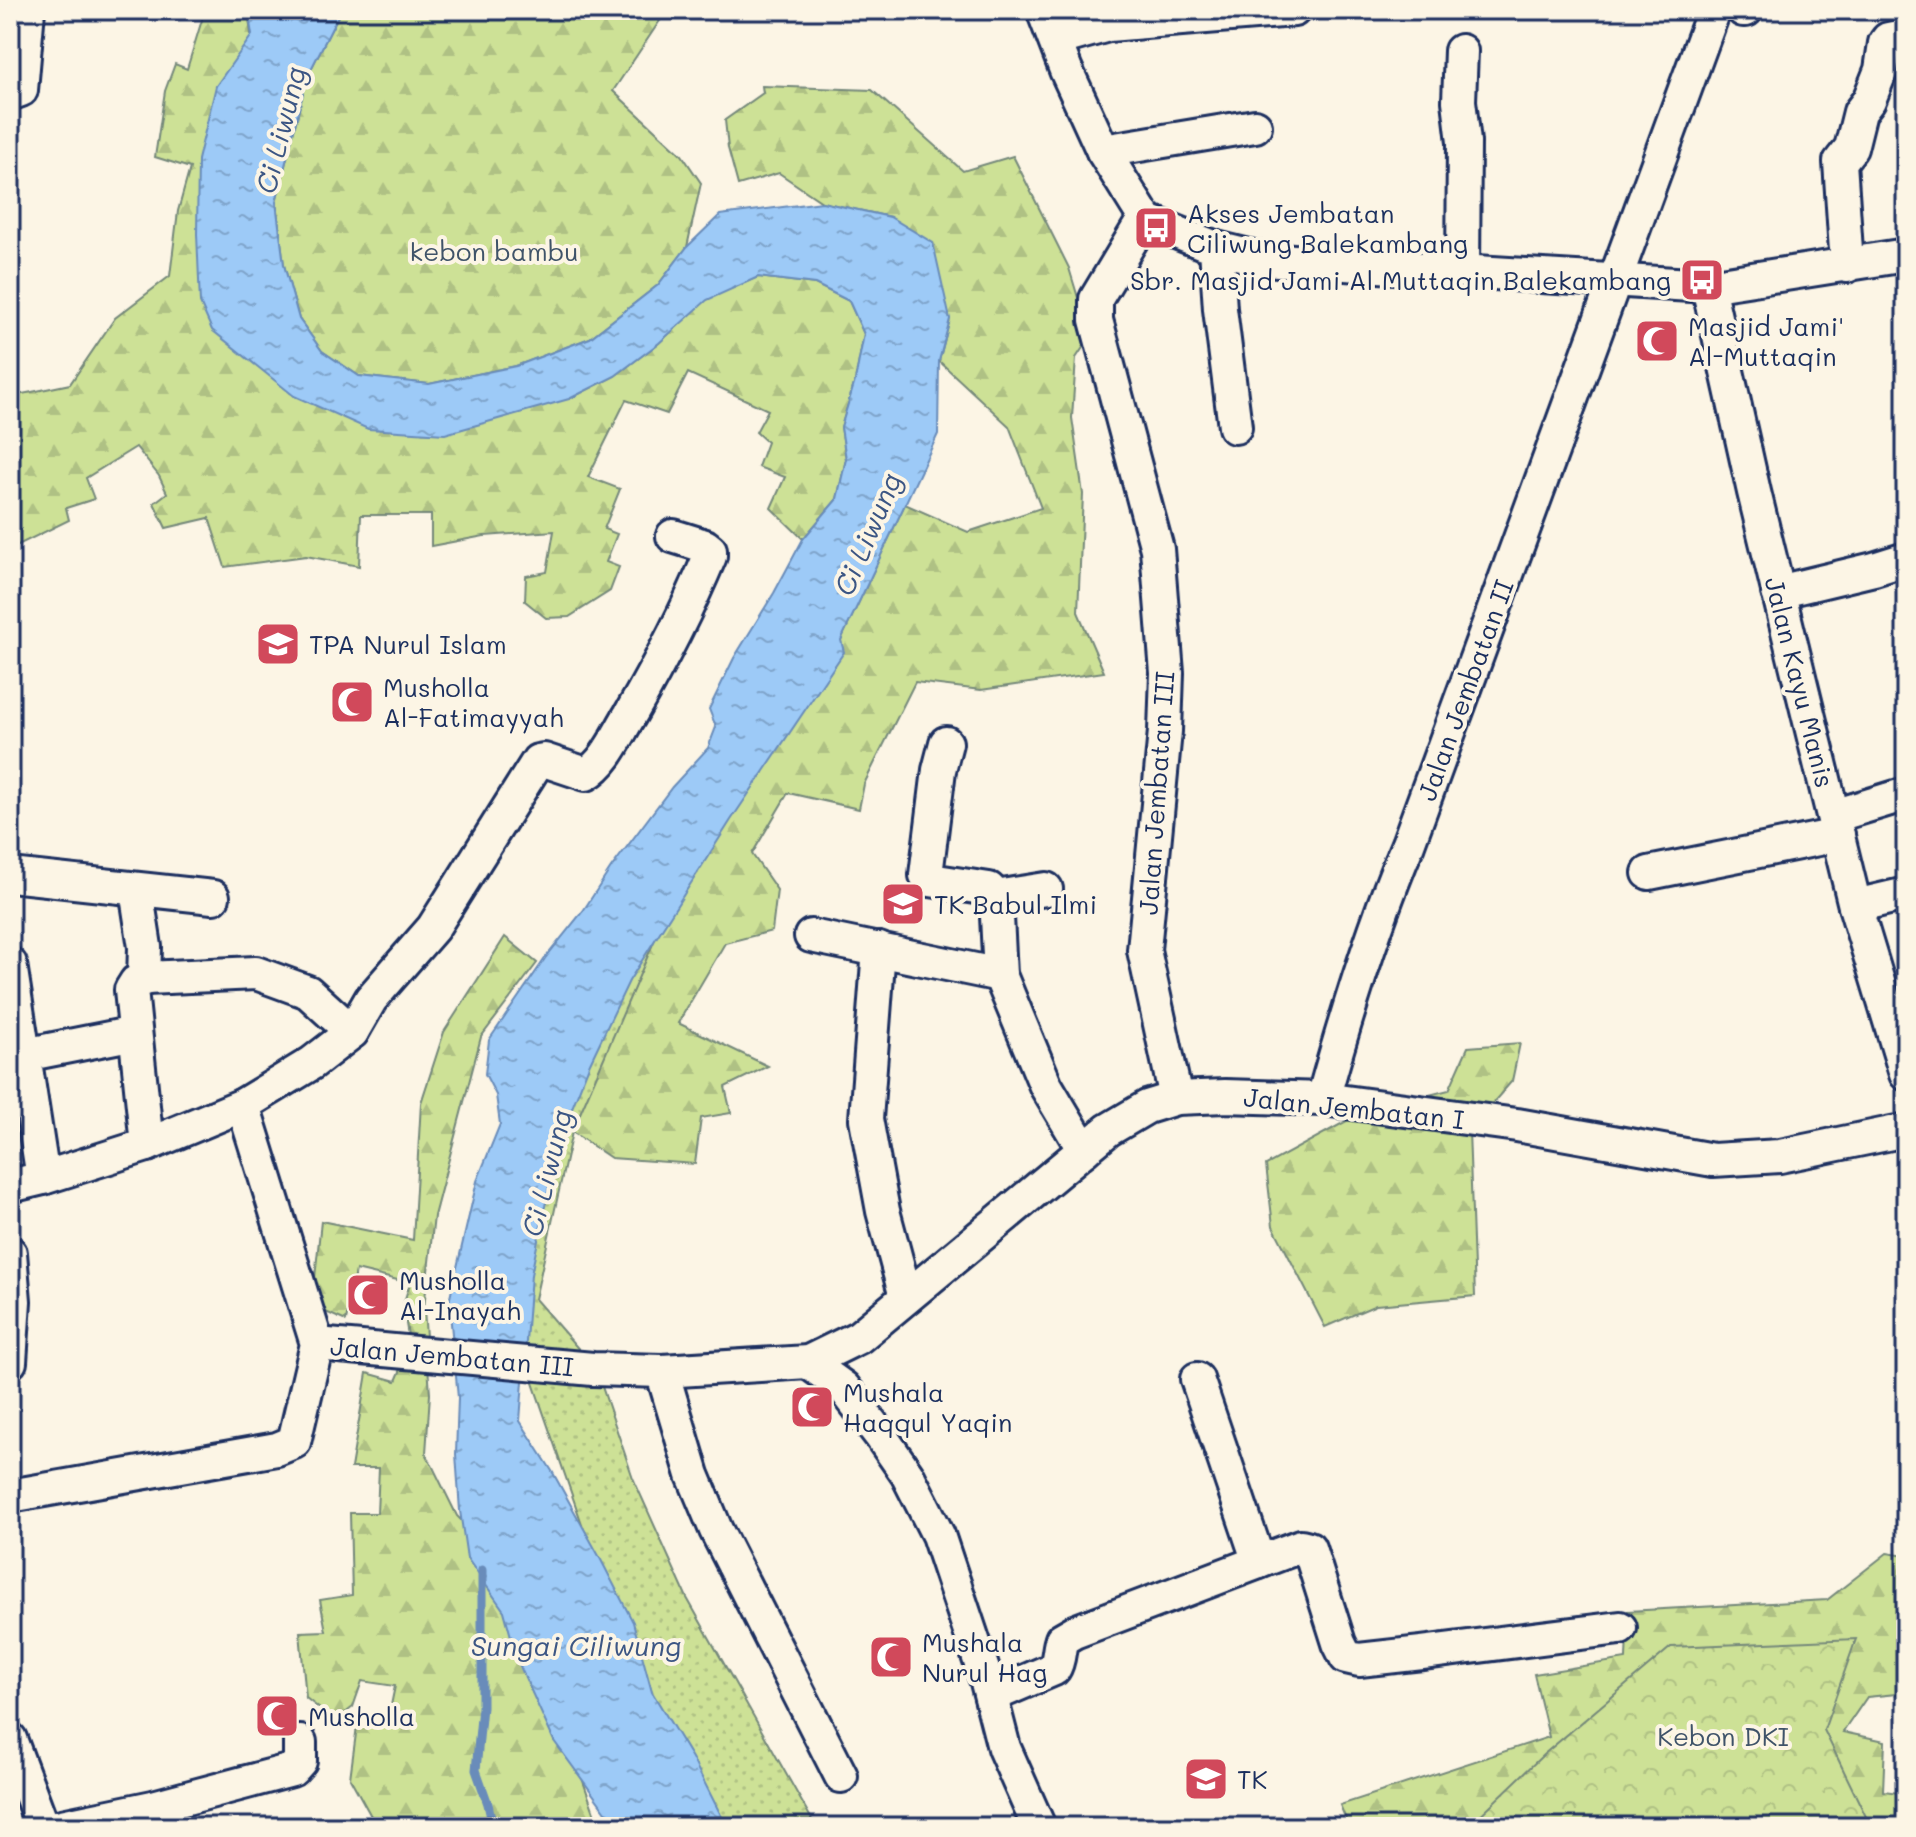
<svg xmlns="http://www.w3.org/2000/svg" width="1916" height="1837" font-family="Mali,sans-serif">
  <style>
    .grass { fill: url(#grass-dots); stroke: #74887a; stroke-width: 2 }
    .forest { fill: url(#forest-firs); stroke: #74887a; stroke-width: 2 }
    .park { fill: url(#park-crowns); stroke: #74887a; stroke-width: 2 }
    .water { fill: url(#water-ripples); stroke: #698cba; stroke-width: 2 }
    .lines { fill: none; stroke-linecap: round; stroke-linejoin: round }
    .stream { stroke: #698cba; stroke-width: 9 }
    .minor-casing { stroke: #1b2f5e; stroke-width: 38 }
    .minor { stroke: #fcf5e5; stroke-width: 32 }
    .labels { text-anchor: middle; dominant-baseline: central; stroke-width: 8; stroke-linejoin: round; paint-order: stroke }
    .poi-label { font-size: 26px; fill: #1b2f5e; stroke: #fcf5e5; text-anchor: start }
    .park-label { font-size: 26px; fill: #3f5369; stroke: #fcf5e5 }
    .street-label { font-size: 26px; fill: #1b2f5e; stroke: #fcf5e5 }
    .water-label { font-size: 28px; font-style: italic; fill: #3c5684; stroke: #fcf5e5 }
  </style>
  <defs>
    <pattern id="grass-dots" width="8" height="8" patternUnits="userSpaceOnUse" patternTransform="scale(2)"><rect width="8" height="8" fill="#cde196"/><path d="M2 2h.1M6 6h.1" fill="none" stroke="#afc184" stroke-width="1.8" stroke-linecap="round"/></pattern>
    <pattern id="forest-firs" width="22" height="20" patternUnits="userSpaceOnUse" patternTransform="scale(2)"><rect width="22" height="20" fill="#cde196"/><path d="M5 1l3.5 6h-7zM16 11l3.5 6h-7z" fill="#afc184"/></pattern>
    <pattern id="park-crowns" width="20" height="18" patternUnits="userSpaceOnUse" patternTransform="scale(2)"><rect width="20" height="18" fill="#cde196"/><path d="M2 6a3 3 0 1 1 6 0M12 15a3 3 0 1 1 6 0" fill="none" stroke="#afc184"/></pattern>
    <pattern id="water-ripples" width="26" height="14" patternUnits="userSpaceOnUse" patternTransform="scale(2)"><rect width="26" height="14" fill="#9dcaf7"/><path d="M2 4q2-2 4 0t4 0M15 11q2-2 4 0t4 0" fill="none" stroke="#7fa4cb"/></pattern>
  </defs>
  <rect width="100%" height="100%" fill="#fcf5e5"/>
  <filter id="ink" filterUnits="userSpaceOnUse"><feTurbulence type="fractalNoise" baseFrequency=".0125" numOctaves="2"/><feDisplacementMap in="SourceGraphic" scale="16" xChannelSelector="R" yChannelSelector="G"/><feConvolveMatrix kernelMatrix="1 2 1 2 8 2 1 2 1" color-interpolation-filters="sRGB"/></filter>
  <g filter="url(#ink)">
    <path class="grass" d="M810,675l-238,457 -37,167 61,70 37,109 54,120 129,229h-89l-69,-107 -59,-147 -76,-219 -23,-37 49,-224z"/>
    <g class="forest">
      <path d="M205,10h43l47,385 274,4 46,-23 44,-33 48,-44 51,-22 57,7 34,17 15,33 -9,47 -14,46 5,32 -9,40 -34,40 -32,-31 14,-31 -27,-10 9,-25 -11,-10 12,-22 -80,-37 -21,41 -41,-14 -38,77 32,12 -16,40 13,5 -11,28 13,5 -9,24 -41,26 -23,1 -21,-17 1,-25 21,-4 7,-41 -70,5 -53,10v-31h-70l-2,51 -53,-10 -81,11 -16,-49 -43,10 -12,-25 13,-10 -8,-17 -23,-29 -50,31 8,21 -28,9 3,12 -59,29v-133l7,-21 53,-11 45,-66 55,-42 8,-65 12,-43 -35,-11 10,-66 10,-27 12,5z"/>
      <path d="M341,10h326l-54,81 69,64 19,28 -14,64 -29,38 -68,53 -74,28 -87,18 -70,-8 -37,-25 -23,-32 -15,-54 -8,-63 31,-125z"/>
      <path d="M762,86l110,4 91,81 50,-15 56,112 21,69 -14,21 -4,60 11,76 -5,118 26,60 -123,18 -66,-8 -51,102 -5,25 -71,-16 -36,61 25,36 -5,41 -47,12 -47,80 90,43 -43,21 6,26 -30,5 -6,46 -84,-6 -39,-26 105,-244 164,-248 64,-136 63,28 73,-24 -32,-82 -70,-65 11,-42 -60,-102 -68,-15 -43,-29 -41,12 -10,-37 -3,-28 38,-27z"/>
      <path d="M505,937l32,26 -56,74 -47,179 -10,92 6,86 -4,59 31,63 58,60 33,106 47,133 22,12h-240l-27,-49 7,-52 30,-1 8,-39 -33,-5 -9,26 -18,14 -29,-23 -6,-66 26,-1 -6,-31 32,-5 -2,-82h27l2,-45h-28l16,-95 29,8 14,-33 -7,-43 7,-22 -54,-13 -10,51 -34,-15 9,-85 92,19 8,-137 23,-71z"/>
      <path d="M1520,1043l-8,38 -43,49 6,166 -99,9 -51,22 -52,-101 -7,-61 97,-53 86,-22 19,-43z"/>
      <path d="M1887,1553l19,3v137l-39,4 -24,35 42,9 -2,50 23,3v33h-557l-9,-22 209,-68 -15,-63 92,-15 2,-48 199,-11z"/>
    </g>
    <path class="park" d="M1856,1639l-32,91 47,97h-403l75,-72 128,-108z"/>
    <path class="water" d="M248,10h93l-34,67 -31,125 8,63 15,54 23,32 37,25 70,8 87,-18 74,-28 68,-53 29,-38 33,-32 102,-13 68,15 43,26 17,76 -11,42 -1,73 -97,206 3,12 -113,168 -102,161 -39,82 -32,80 -27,132 -11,146 32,50 47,85 34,66 19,70 40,66 35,69h-110l-63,-86 -36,-79 -14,-51 -37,-53 -7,-47 -4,-57 2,-56 -9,-96 28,-121 23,-57 -4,-29 -11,-21 4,-34 57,-83 37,-46 28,-43 61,-81 36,-39 8,-21 -7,-18 25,-51 40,-65 29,-54 34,-40 9,-40 -5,-32 14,-46 9,-47 -15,-33 -34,-17 -57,-7 -51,23 -48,43 -44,33 -46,23 -124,35 -77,-5 -74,-33 -82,-66 -12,-27 -3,-69 1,-74 18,-74 36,-51z"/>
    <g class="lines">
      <path class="stream" d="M482,1570v137l-6,63 12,34 5,23"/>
      <g class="minor-casing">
        <g id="minor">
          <path d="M1043,10l23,60 37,81 43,69 70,28 45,11 447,27 198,-31"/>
          <path d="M1743,10h3"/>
          <path d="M1055,40l53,-15 186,-15"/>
          <path d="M1461,51l-2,50 5,41 -1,129"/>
          <path d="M10,94l11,-4 7,-80"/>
          <path d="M1103,151l152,-25"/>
          <path d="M1146,220l-8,9 -42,70v21l61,229 10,124 -2,58 -21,219 32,148"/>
          <path d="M1216,248l4,61 15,118"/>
          <path d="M1847,266l-7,-104 11,-14 9,-36 9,-12 12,-30 4,-27 3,-4 18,-4"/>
          <path d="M1708,286l46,206 101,414 51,168"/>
          <path d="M1778,592l96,-23 32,-10"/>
          <path d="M946,743l-7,27 -13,105 4,5 59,9 7,8 4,78 46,111 38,64"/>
          <path d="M1834,816l72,-22"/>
          <path d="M1649,873l189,-38"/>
          <path d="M10,875l203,22"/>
          <path d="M136,889l9,58 -1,32"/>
          <path d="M996,897l50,-8"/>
          <path d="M1855,906l51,-12"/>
          <path d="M811,936l189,39"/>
          <path d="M879,949l-13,170 17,92 23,86"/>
          <path d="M10,964l33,214"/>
          <path d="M24,1055l111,-22"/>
          <path d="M1323,1099c24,-87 50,-172 85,-255l306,-834"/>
          <path d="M147,1145l-16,-155 5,-8 10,-4 110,-5 52,19 44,40"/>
          <path d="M10,1186l33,-8 104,-33 96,-40 69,-42 40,-31 19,-33 62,-71 105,-167 6,-1 42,14c20,-11 32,-40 44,-59 30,-52 57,-104 80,-159v-6l-5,-4 -32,-10"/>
          <path d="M10,1253l4,48 -4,61"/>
          <path d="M317,1344l276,25 69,2 146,-9 51,-25 249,-207 39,-23 29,-9 49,-2 98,3 194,26 196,35 67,-4 126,-26"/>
          <path d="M808,1362l36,26 36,47 27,39 31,61 49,147 17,66 35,79"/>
          <path d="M662,1371l31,104 23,55 125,246"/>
          <path d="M1197,1379l62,183"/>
          <path d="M10,1496l267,-47 17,-7 23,-98 -74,-239"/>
          <path d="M991,1696l63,-27c6,-9 4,-20 8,-30l12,-7 227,-86 8,2 30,95 7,14 13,3 63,-7 198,-25"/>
          <path d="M10,1739l33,88"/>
          <path d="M57,1827l96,-20 139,-37 8,-9v-19"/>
        </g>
      </g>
      <use href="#minor" class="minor"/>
    </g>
  </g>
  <defs>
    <g id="bus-square" transform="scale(2.3)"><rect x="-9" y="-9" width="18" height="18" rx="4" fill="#d1495b" stroke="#fcf5e5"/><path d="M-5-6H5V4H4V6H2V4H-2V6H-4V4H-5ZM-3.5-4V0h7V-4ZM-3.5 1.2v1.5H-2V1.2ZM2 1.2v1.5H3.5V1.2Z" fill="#fff"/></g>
    <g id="mosque-square" transform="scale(2.3)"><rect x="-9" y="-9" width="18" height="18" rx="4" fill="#d1495b" stroke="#fcf5e5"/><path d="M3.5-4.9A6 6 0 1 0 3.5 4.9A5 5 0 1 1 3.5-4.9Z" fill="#fff"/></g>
    <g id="school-square" transform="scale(2.3)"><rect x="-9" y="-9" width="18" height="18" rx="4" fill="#d1495b" stroke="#fcf5e5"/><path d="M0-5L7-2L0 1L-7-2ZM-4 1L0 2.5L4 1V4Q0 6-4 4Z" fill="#fff"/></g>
  </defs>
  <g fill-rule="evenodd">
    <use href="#bus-square" x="1156" y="228"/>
    <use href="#bus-square" x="1702" y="280"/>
    <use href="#mosque-square" x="1657" y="341"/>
    <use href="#school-square" x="278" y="644"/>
    <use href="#mosque-square" x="352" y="702"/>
    <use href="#school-square" x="903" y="904"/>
    <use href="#mosque-square" x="368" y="1295"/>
    <use href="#mosque-square" x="812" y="1407"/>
    <use href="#mosque-square" x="891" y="1657"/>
    <use href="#mosque-square" x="277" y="1716"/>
    <use href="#school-square" x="1206" y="1779"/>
  </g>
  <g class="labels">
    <g class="poi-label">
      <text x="1187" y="213">Akses Jembatan<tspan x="1187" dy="30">Ciliwung Balekambang</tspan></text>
      <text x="1671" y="280" text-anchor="end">Sbr. Masjid Jami Al Muttaqin Balekambang</text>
      <text x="1688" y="326">Masjid Jami'<tspan x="1688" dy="30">Al-Muttaqin</tspan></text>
      <text x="309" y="644">TPA Nurul Islam</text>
      <text x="383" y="687">Musholla<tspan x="383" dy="30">Al-Fatimayyah</tspan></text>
      <text x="934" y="904">TK Babul Ilmi</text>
      <text x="399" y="1280">Musholla<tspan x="399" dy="30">Al-Inayah</tspan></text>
      <text x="843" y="1392">Mushala<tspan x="843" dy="30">Haqqul Yaqin</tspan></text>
      <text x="922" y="1642">Mushala<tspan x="922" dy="30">Nurul Hag</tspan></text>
      <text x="308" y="1716">Musholla</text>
      <text x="1237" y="1779">TK</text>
    </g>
    <g class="park-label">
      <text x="494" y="251">kebon bambu</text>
      <text x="1723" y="1736">Kebon DKI</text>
    </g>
    <g class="street-label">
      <text transform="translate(1800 682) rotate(76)">Jalan Kayu Manis</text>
      <text transform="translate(1465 690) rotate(-70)">Jalan Jembatan II</text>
      <text transform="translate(1156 793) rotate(-86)">Jalan Jembatan III</text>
      <text transform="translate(1354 1108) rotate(6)">Jalan Jembatan I</text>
      <text transform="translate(452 1356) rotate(5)">Jalan Jembatan III</text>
    </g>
    <g class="water-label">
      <text transform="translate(280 130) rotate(-76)">Ci Liwung</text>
      <text transform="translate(867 534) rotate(-67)">Ci Liwung</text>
      <text transform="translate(546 1173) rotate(-76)">Ci Liwung</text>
      <text x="576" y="1645">Sungai Ciliwung</text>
    </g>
  </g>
  <rect width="1916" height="1837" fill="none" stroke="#fcf5e5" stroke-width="40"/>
  <rect x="20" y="20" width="1876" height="1797" fill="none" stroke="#1b2f5e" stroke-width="3" filter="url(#ink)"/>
</svg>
